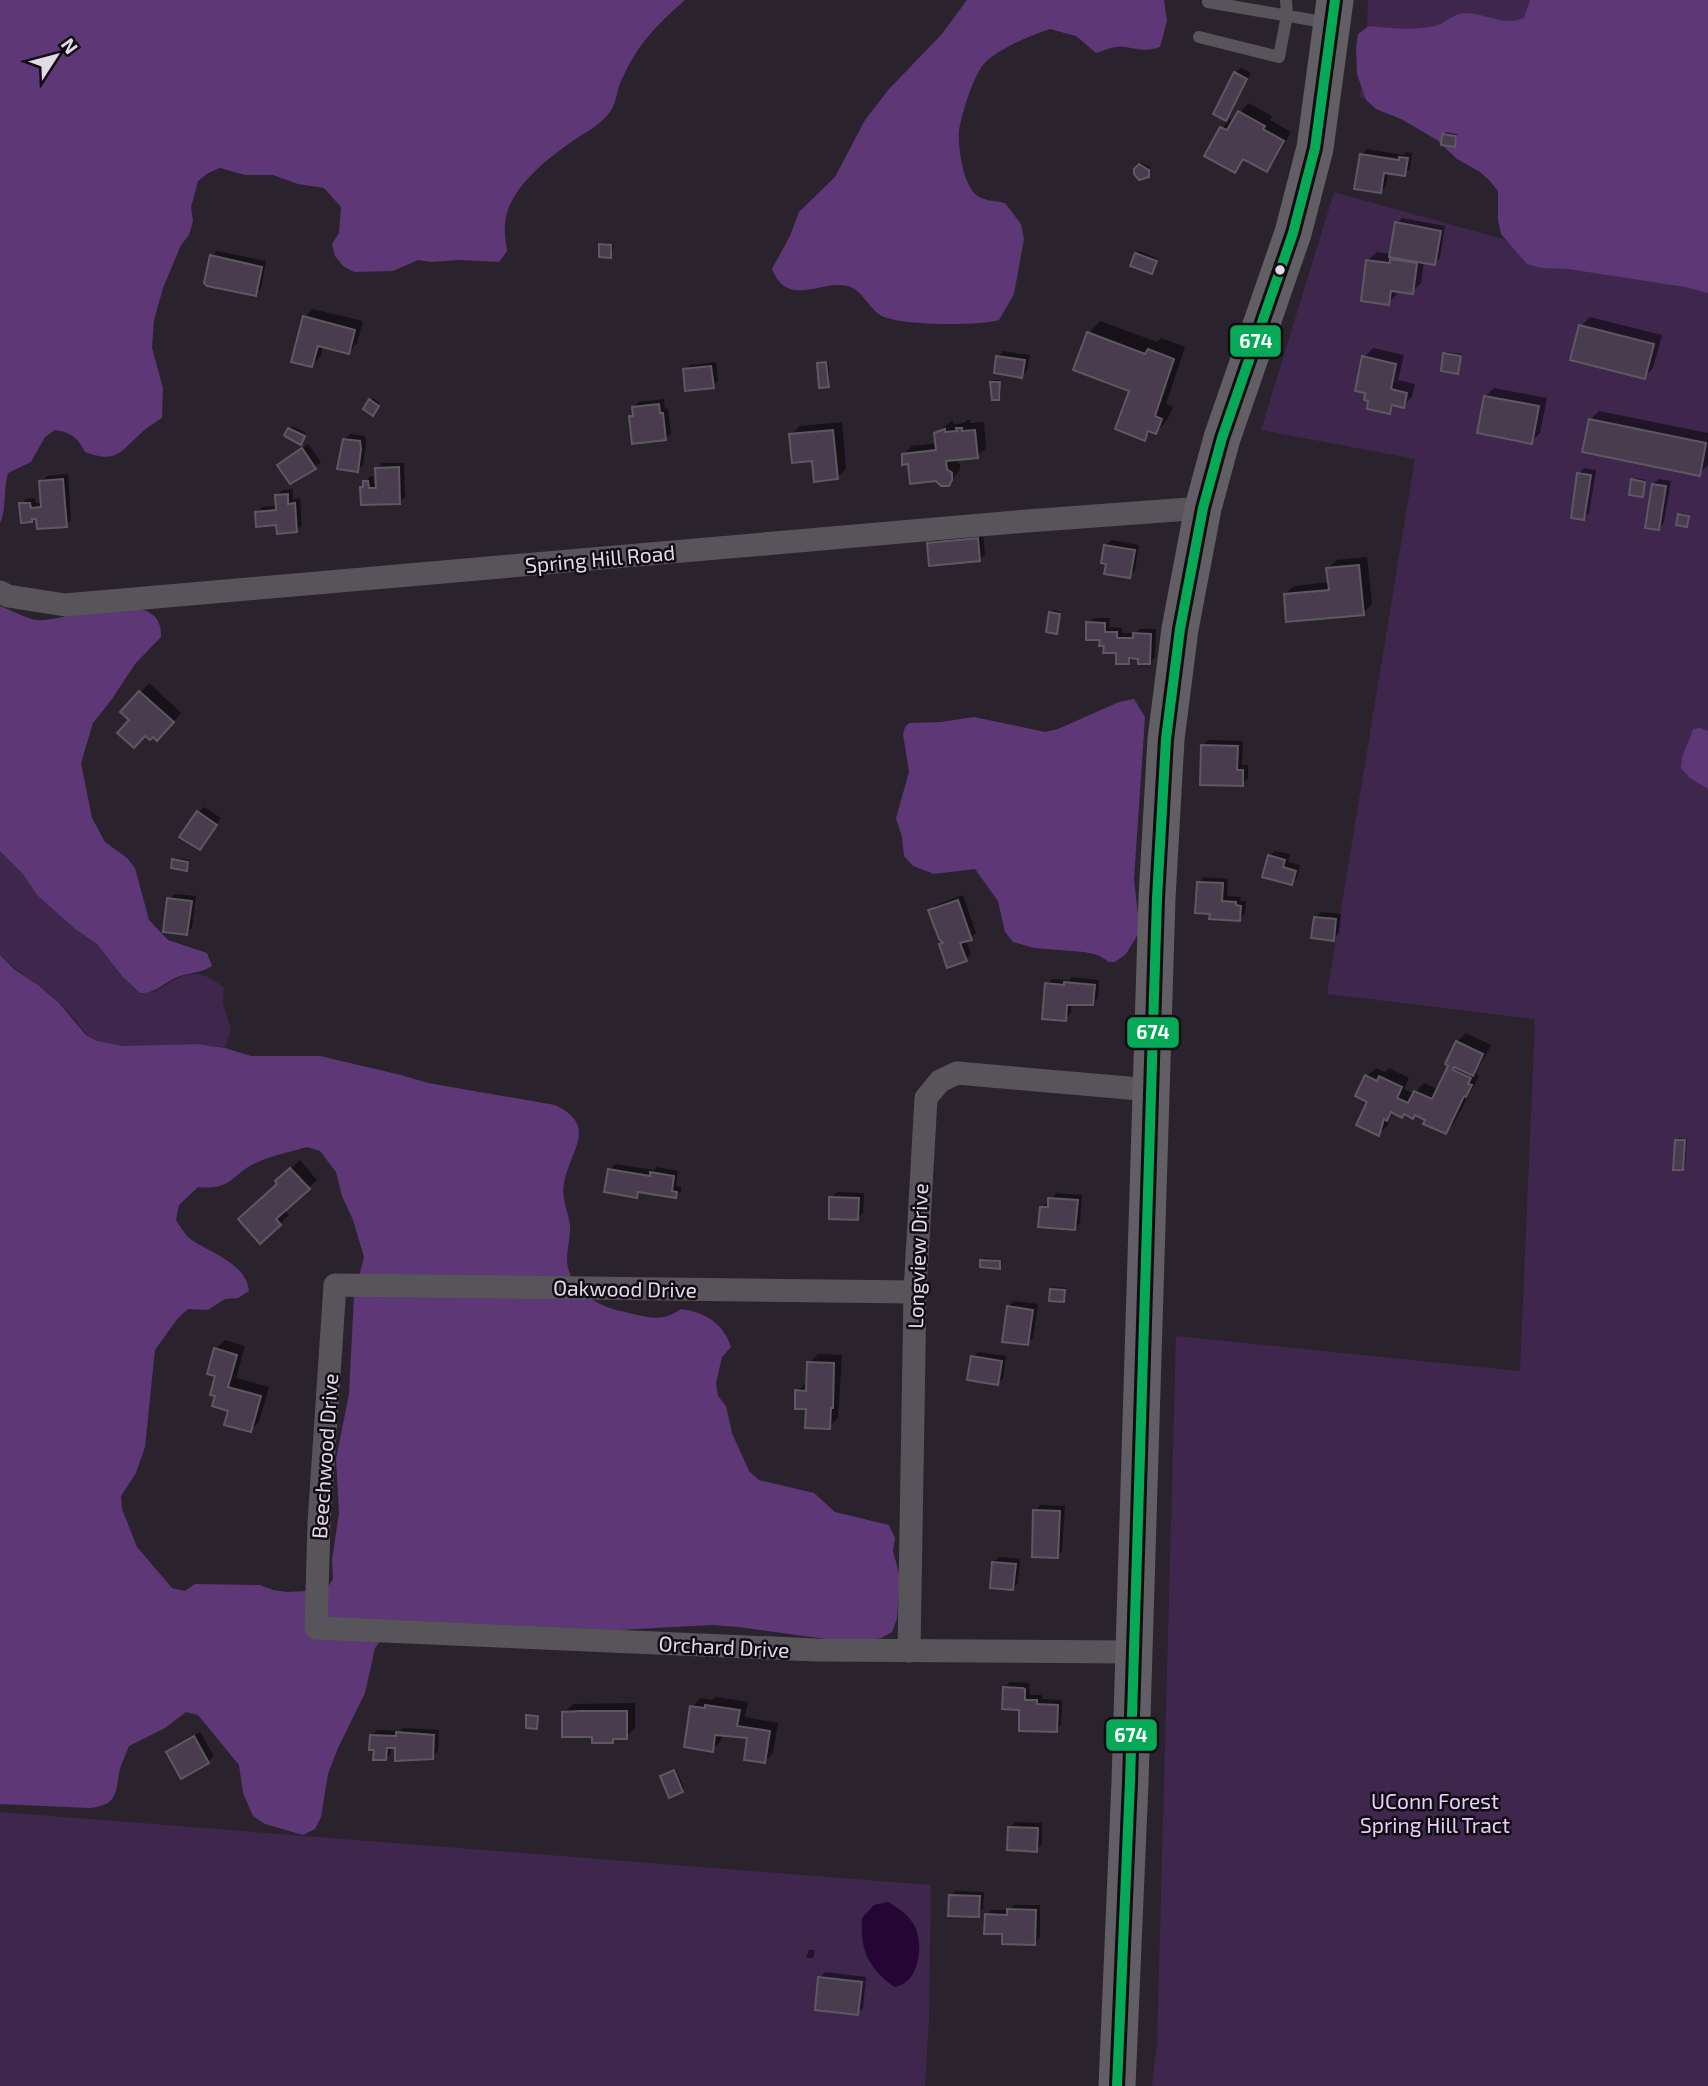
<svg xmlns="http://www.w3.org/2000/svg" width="1708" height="2086" font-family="'Exo 2',sans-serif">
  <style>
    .green { fill: #3e264c }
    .forest { fill: #5e3776; fill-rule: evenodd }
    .water { fill: #250534 }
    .shadow { fill: #0007 }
    .building { fill: #483c4e; stroke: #5e5862; stroke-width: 2 }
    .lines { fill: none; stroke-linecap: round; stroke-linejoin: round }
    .service { stroke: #58555a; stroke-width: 12 }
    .minor { stroke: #58555a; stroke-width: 23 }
    .primary { stroke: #625f64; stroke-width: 37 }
    .bus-1-casing { stroke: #110c14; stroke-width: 16 }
    .bus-1 { stroke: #06aa56; stroke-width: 10 }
    .bus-dot { fill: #e2dae7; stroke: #110c14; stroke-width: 2.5 }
    .labels { text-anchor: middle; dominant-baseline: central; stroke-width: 5; stroke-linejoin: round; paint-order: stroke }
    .street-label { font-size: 21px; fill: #e2dae7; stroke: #110c14 }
    .park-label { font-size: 21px; fill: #e7cff8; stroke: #110c14 }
    .line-badge { stroke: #110c14; stroke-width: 2.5 }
    .badge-label { font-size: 19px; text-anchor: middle; font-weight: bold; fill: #fff }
  </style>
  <rect width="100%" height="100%" fill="#2a232e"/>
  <g class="green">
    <path d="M1368,0h340v2086h-556l5,-43 19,-707 344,35 15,-352 -208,-25 88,-535 -154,-29 73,-238 283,79 16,-98 -274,-76 6,-21z"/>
    <path d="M0,851l23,23 14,21 38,34 22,15 25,32 32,17c27,-19 42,-29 70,-5l-1,15 8,26 -6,19c-8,-2 -17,-3 -26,-4 -33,-2 -72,9 -103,-4 -12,-5 -17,-17 -26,-26 -20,-24 -48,-37 -70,-59z"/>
    <path d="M0,1812l931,73 -2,134 -4,67h-925z"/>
  </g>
  <g class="forest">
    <path d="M0,0h685c-29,26 -46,42 -63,79 -5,9 -5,21 -10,30 -10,16 -27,23 -42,34 -25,17 -63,48 -65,81 -1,9 1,19 2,27l-8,11 -39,-2 -28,2 -14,-2 -25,11 -39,1 -11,-6 -8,-10 -3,-12 7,-11 2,-26 -17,-19 -26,-4 -25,-9h-28l-25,-7 -12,5 -10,8 -7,26 2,14 -4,14 -8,10 -18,43 -9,32 -2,28 11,40 -1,30c-8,5 -16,10 -23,17 -20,19 -25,28 -54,17 -7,-14 -14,-20 -30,-22l-10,7 -14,25 -23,11c-5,17 -1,35 -8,50z"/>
    <path d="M967,0h197l3,21 -7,26c-14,5 -21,2 -35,0 -9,-2 -21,4 -29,6l-20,-17 -26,-7c-18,6 -55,21 -67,36 -10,12 -22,51 -24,66 -1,17 4,57 20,66 7,4 19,4 26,6l16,21 3,15 -10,55 -15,26c-21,6 -100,6 -119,-5 -11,-7 -18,-25 -32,-29 -27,-7 -60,23 -76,-17l18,-33 9,-24 36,-35 30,-57 24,-31 52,-54z"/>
    <path d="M1530,0h178v293l-23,-6 -117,-18 -27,-1 -14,-4 -26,-30 -3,-14v-29l-8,-10 -10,-9 -23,-13 -20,-19 -36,-21 -25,-10 -10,-9 -9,-26 -1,-26 2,-14 11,-8c22,2 44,5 66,0 9,-2 16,-10 24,-12 23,-5 41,14 65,4z"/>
    <path d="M0,606c11,4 25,12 36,14 29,3 128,-39 125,17l-26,27 -23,35 -19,24 -12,40 11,55 13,24 22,16 8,10 14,52 19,20 39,13 5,13c-12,8 -24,6 -37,12 -14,7 -19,15 -35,15l-18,-17 -25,-32 -22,-15 -38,-34 -14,-21 -23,-23z"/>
    <path d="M1134,699l11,18 -11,163 6,51 -14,23 -11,8h-6l-11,-7 -14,-3 -50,-4 -21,-6 -8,-10 -7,-31 -23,-32 -41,5 -21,-8 -9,-10 -2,-19 -6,-19 13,-46 -6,-38 2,-7 4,-4 32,-1 33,-5 71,15 13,-3 61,-27z"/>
    <path d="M1700,728l8,3v58l-18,-11 -9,-10c0,-16 8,-24 12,-39z"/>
    <path d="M0,955l15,15 23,15 21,18 27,32 11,6 26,5 75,-2 27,4 26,8h69l81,19 27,8 127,22c44,21 15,45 9,78 -3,15 4,28 6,42 1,11 -3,22 -3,33 0,31 30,49 58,54 21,5 37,11 56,-3 24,3 43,15 50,38l-9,10 -6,26 2,13 8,10 6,27 17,38 10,9 55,13 21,19 54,13 6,13 -2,13 7,26 -3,42 -5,13 -11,6 -26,5 -117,-16 -26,-2 -94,5 -228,-10 -7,18 -8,10 -10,45 -27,55 -10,26 -7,43 -6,12 -12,6 -38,-11 -12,-8 -10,-23 -4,-28 -41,-50 -12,-3 -21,16 -36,18c-3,8 -8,18 -10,27 -3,23 -4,32 -29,35l-90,-4zM307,1147l13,4 16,21 6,24 11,24 11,37 -10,39 -5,98 -13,65 3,54 -7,47 1,19 -7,11 -39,2 -14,-2 -13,-5 -65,-1 -10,7 -13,-3 -35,-41 -15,-38 -1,-13 15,-23 9,-26 10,-97 23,-32 10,-9 20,1 17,-11 13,-1 11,-7c-3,-29 -40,-38 -60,-53 -5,-5 -9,-12 -13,-18l3,-15 19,-18c36,4 33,-14 60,-25 15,-7 33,-10 49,-15z"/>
  </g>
  <path class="water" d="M888,1902c10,6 18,11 25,21 12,19 7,61 -19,64 -26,-20 -34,-36 -32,-69l12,-13z"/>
  <g class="shadow">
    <path d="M1241,68l10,5 -20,40 -5,6 9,-46z"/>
    <path d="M1248,103l24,13 -2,4 21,12 -16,29 -8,9 -22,-12 -10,13 -13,-43 8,-9 4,2z"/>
    <path d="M1446,132l12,2 -4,11 -10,-10z"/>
    <path d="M1367,149l37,6 2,-3 6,1 -2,16 -6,5 -16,-2 -2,14 -6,6 -19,-37z"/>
    <path d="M1142,163l8,4 -2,8 -12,-5z"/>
    <path d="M1402,218l43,8 -5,32 -6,5 -10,-2 -3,22 -9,9 -15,-2v4l-9,9 -20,-43 9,-8 14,2 6,-31z"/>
    <path d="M603,243l11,2 -3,12 -10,-12z"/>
    <path d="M217,251l49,10 -5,28 -6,5 -43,-38z"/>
    <path d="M1139,251l19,8 -6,13 -15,-18z"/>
    <path d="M313,309l50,12 -6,22 -9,9 -25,-7 -2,11 -9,9 -7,-48z"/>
    <path d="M1590,317l72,18 -9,33 -8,9 -64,-51z"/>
    <path d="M1100,321l57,21 4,-4 24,9 -19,57 7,3 -6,13 -11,12 -4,-1 -8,8 -13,-49 -56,-21 14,-36z"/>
    <path d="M1373,348l31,7 -6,25 17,4 -3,13 -9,9 -6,-2 -8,8 -25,-55z"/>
    <path d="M1003,351l27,4 -3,15 -5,6 -24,-19z"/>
    <path d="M1447,352l15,2 -5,18 -12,-18z"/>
    <path d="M828,361l2,22 -2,2 -10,-21z"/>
    <path d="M716,362l2,19 -5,5 -28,-16 5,-5z"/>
    <path d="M994,380h7v16l-2,2 -7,-16z"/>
    <path d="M1494,388l53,10 -7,35 -9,9 -46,-45z"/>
    <path d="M373,398l7,5 -5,8 -4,-11z"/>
    <path d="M664,399l1,10 3,-1 3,25 -6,6 -34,-22 3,-3 -1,-7 6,-5z"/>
    <path d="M1599,411l109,22v32l-9,9 -109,-54z"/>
    <path d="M967,420h3v3l14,-1 2,26 -9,8 -24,3 7,5v6l-12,14 -38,-22 -7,-7 9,-9 25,-3 -1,-9 14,-12 3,-1v3l11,-1z"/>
    <path d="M842,422l4,47 -8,8 -24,-18 -23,-24 9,-9z"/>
    <path d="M292,426l14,7 -3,7 -17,-5z"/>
    <path d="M350,434l15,2 1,7 -3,22 -5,5 -14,-30z"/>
    <path d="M308,444l13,18 -23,17 -19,-14z"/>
    <path d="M382,463h22l1,34 -5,5 -38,-14 8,-12h3l1,7h3v-14z"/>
    <path d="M1584,468l12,2 -7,43 -6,5 -4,-44z"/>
    <path d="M68,474l3,46 -5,5 -28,-8 -6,4 -11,-17 5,-5 9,-1 1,5h7l-2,-22 6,-5z"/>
    <path d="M1635,478l11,2 -4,15 -9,-15z"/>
    <path d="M1659,479l12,2 -7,41 -5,6 -6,-44z"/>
    <path d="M293,489v10l7,-1 2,27 -6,6 -39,-18 5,-6 15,-1v-11l5,-5z"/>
    <path d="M1682,513l8,2 -3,10 -7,-10z"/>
    <path d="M983,534l2,20 -5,6 -51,-16 5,-6z"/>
    <path d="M1111,540l28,5 -4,25 -6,6 -21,-14 -3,-16z"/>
    <path d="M1367,557l5,47 -9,9 -78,-19 9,-8 36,-4 -2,-14 9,-8z"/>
    <path d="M1053,610l8,2 -5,20 -5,-19z"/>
    <path d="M1094,618h16l-1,9 13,1v5h13l5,-4h16l-1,28 -5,6 -10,-6h-6l-6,6 -10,-12 -13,-6 -17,-22z"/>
    <path d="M149,683l32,30 -15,17 -21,4 -23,-22z"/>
    <path d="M1208,740l35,1 -1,24h6v14l-6,5 -40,-38z"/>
    <path d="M204,807l17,11 -16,24 -7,-30z"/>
    <path d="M1275,851l15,3 -2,8 12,3 -3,13 -6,5 -22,-27z"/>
    <path d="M176,858l14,2 -1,6 -2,3 -13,-9z"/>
    <path d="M1204,877l24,2 -1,17 14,1 -1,4h6l-1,13 -6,5 -40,-36z"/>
    <path d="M175,894l21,2 -4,32 -5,5 -18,-34z"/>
    <path d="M963,895l13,38 -10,7 5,14 -5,6 -25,-15 3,-4 -14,-31 6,-5z"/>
    <path d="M1321,912l20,2 -2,19 -6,6 -18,-21z"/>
    <path d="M1072,977l27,3 -1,18 -5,5 -21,1 -1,9 -6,6 -18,-35 5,-5 17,1z"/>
    <path d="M1466,1033l25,12 -13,24 -2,6 3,1 -25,47 -8,9 -30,-19 -23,-1 -6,14 -8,8 -10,-33 -2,-25 9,-8 9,4 4,-4 20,10 -5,11 10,5 10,-11 15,7 18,-48z"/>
    <path d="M1679,1138l8,1 -2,27 -2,2 -7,-28z"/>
    <path d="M300,1160l17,20 -33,30 5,5 -29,26 19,-58 7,-10z"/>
    <path d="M615,1164l39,6 3,-3 21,4 -2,15 5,1v4l-6,5 -34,-5 -5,5 -26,-26z"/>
    <path d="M837,1192l27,1 -1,20 -6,6 -26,-21z"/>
    <path d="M1056,1193l26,2 -2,28 -5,5 -33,-21 8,-5z"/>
    <path d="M984,1258l18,2 -1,5 -2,2 -17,-6z"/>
    <path d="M1054,1287l12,1 -3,12 -11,-10z"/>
    <path d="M1014,1301l24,3 -5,34 -6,5 -18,-37z"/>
    <path d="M225,1340l20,6 -9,32 33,9 -10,35 -9,8 -33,-35 -1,-46z"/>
    <path d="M978,1352l28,4 -3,22 -6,5 -24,-26z"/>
    <path d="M818,1354l24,1 -4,63 -9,9 -22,-20 -10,-16 11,-9 1,-19z"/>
    <path d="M1041,1505l24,1 -3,45 -5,5 -22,-45z"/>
    <path d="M999,1557l21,2 -2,24 -5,5 -20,-26z"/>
    <path d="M1010,1682l19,1 1,12h12v4l20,1 -1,25 -5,6 -35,-23 -17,-20z"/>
    <path d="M716,1697l32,5 -3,15 33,6 -5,30 -9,9 -15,-25 -27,-3 -1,7 -9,9 -20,-43 9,-9 11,2z"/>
    <path d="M635,1703v25l-9,9h-9l-5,5 -18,-6 -30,-23 9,-9z"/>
    <path d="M530,1714h9l-2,13 -9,-11z"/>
    <path d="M403,1728l36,2 -1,21 -6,6 -41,-11v7l-5,5 -10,-10 -5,-12 6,-6 23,1z"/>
    <path d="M200,1732l14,24 -6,6 -40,-10z"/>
    <path d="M676,1769l8,19 -2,3 -20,-15z"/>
    <path d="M1015,1822l27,1v21l-6,6 -26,-23z"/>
    <path d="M956,1891l28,1 -1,17 -5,6 -28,-19z"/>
    <path d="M1014,1905h26v32l-5,6 -49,-28 6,-5h17z"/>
    <path d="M809,1950h6l-2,8h-7z"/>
    <path d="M825,1972l41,5 -3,31 -6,5 -37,-35z"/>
  </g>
  <g class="building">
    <path d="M1234,72l13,7 -21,42 -13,-7z"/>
    <path d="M1238,111l27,15 -2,3 21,12 -17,31 -24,-13 -8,14 -31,-17 16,-29 7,3z"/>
    <path d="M1442,134l14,2 -1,11 -14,-2z"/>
    <path d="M1360,154l39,6v-3l9,1 -3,18 -21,-3 -3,20 -27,-4z"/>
    <path d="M1139,164l10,6v7l-10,3 -5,-6v-5z"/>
    <path d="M1395,222l46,9 -6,34 -46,-8z"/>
    <path d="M599,244l12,1v13l-12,-1z"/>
    <path d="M1135,253l22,8 -5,13 -22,-8z"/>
    <path d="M210,255l52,12 -6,29 -49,-10 -3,-3z"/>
    <path d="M1390,259l27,4 -4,31 -22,-3 -2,14 -28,-4 5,-41 24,3z"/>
    <path d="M303,316l52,14 -6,24 -31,-8 -6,21 -21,-5z"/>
    <path d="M1579,325l75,19 -9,35 -75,-19z"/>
    <path d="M1087,332l58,22 3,-5 26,10 -19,57 7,3 -6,15 -8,-3 -3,10 -30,-12 14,-38 -56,-21z"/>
    <path d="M1443,353l18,3 -3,18 -17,-3z"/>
    <path d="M996,356l29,4 -3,18 -28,-5z"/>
    <path d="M1362,356l34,8 -5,25 16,4 -3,15 -12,-3 -2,9 -23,-5 1,-8 -4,-1 1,-7 -10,-2z"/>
    <path d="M826,362l3,25 -10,1 -2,-25z"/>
    <path d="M711,366l3,22 -29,3 -2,-22z"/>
    <path d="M990,382h10l-1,18h-7z"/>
    <path d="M1484,396l55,10 -7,38 -55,-11z"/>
    <path d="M369,399l10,7 -6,10 -10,-7z"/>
    <path d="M659,404l1,9h3l3,27 -34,4 -3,-28h4l-1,-9z"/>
    <path d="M1589,419l117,24 -6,33 -118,-24z"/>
    <path d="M288,428l17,8 -4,9 -15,-8 -2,-2z"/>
    <path d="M956,428h6v3l13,-1 3,28 -32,3 1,8 5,4v7l-3,6h-8l-5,-5 -26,3 -2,-20 -6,1v-11l34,-4 -2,-17 11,-4v3l12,-1z"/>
    <path d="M833,430l5,49 -24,3 -2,-21 -20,2 -3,-29z"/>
    <path d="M343,439l17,2 1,8 -3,23 -21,-3z"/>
    <path d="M302,448l14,21 -26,15 -13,-19z"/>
    <path d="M399,467l1,37 -39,1 -1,-18h3v-6h5l1,7h7l-1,-20z"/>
    <path d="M1577,473l14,2 -7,45 -13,-2z"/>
    <path d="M63,479l4,48 -30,2 -1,-10h-4v3l-11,1 -2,-20h11l1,5 10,-1 -2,-26z"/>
    <path d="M1631,479l14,3 -2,15 -14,-2z"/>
    <path d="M1652,484l14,2 -7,44 -14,-2z"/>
    <path d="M288,494v10l7,-1 2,29 -20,2 -1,-9 -20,2 -1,-15 21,-2 -1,-15z"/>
    <path d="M1678,514l11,2 -2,11 -11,-2z"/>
    <path d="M978,538l2,23 -51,5 -2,-23z"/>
    <path d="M1104,545l31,5 -5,28 -26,-4 2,-10 -5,-1z"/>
    <path d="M1359,565l5,50 -78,7 -2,-28 45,-4 -3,-22z"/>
    <path d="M1049,612l11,2 -3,20 -11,-2z"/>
    <path d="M1086,622l19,1v9h12v6h16v-5l18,1 -1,30h-12v-5l-9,-1v6h-13v-11h-13l1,-7h-5l1,-6h-14z"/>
    <path d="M139,691l35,31 -17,19 -4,-4 -3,3 -5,-4 -11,12 -17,-15 12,-13 -9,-8z"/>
    <path d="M1201,745l37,1 -1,24h6v16l-43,-1z"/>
    <path d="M197,811l20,14 -17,25 -21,-13z"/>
    <path d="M1268,855l17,5 -2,7 13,4 -4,14 -30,-8z"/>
    <path d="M172,859l16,3 -1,9 -16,-3z"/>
    <path d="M1197,882l26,1 -1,18 14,1v3l5,1 -1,15 -31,-2 1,-5 -15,-1z"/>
    <path d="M167,898l25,3 -5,34 -24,-3z"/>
    <path d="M958,900l14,40 -12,3 7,18 -20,7 -8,-24 4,-1 -4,-4 -11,-29z"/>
    <path d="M1314,917l22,2 -2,22 -23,-3z"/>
    <path d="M1064,982l31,3 -2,20h-26l-1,16 -24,-2 3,-36 19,2z"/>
    <path d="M1456,1041l27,13 -10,22 -19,-9 -1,3 18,8 -3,6 4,1 -6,12 -2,-1 -18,38 -23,-10 2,-4 -10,-5 -2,4 -9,-5 -2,4 -11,-6 -4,9 -3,-2 -5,17 -23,-11 11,-23 -12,-6 10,-21 12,6 2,-5 23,11 -5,11 11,5 6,-12 18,8 16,-33 -3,-2z"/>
    <path d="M1675,1140h10l-2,30h-10z"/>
    <path d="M290,1168l20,21 -34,30 5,6 -21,19 -22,-25 39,-35 -2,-3z"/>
    <path d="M608,1169l42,7v-4l24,4 -2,15 5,1 -1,6 -38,-6 -1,6 -33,-6z"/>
    <path d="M829,1197l30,1 -1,22 -29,-1z"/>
    <path d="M1048,1198l30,2 -3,30 -37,-3 2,-20h8z"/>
    <path d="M980,1260l20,1v8l-20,-2z"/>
    <path d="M1050,1289l15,1 -1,12 -15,-1z"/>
    <path d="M1007,1306l26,4 -5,35 -26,-3z"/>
    <path d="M214,1348l23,7 -9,32 33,9 -10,36 -27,-7 4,-14 -16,-5 3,-10 -5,-1 5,-19 -8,-2z"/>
    <path d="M971,1356l31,5 -4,24 -31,-5z"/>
    <path d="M807,1362l27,1 -1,45h-2l-1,21 -25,-1 1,-19h-11v-19l11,1z"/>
    <path d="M1033,1510l27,1 -2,47 -26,-1z"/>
    <path d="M992,1562l24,2 -3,26 -23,-2z"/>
    <path d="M1003,1687l20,1 2,1v11h12v4l21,1 -1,27 -38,-1v-21l-17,-1z"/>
    <path d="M705,1705l35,5 -3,16 33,5 -5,32 -21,-3 3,-22 -32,-3 -2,17 -29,-5 6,-41 15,2z"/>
    <path d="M581,1711h46v28h-14v4h-21v-6h-30v-25z"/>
    <path d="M526,1715l12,1 -1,13 -11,-1z"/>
    <path d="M396,1732l38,3 -1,24 -38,2v-13h-8l-1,12h-13l1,-10h-5l1,-15 26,1z"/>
    <path d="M194,1736l15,27 -28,16 -15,-27z"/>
    <path d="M674,1770l9,22 -14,6 -9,-22z"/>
    <path d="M1008,1827l30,1 -1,24 -30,-2z"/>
    <path d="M949,1895l31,1 -1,21 -31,-1z"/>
    <path d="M1007,1909l29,1 -1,35 -33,-1v-10h-18l1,-20 22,1z"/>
    <path d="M818,1977l44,5 -4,33 -43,-5z"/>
  </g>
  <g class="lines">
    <g class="service">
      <path d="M1208,2l121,21"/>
      <path d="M1199,37l80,20 8,-42 -1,-15"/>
    </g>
    <g class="minor">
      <path d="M0,592l8,4 57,9 962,-84 176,-13"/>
      <path d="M915,1292l-580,-7 -16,238 -3,105 500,22 317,2"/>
      <path d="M909,1651l6,-359 11,-194 14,-17 17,-8 194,17"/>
    </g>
    <path class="primary" d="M1117,2086l13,-304 27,-884 9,-159 14,-110 23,-121 19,-70 71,-205 22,-85 20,-148"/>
    <g class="bus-1-casing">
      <path id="bus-1" d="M1117,2086l13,-304 27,-884 9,-159 14,-110 23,-121 19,-70 71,-205 22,-85 20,-148"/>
    </g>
    <use href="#bus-1" class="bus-1"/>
  </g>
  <circle class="bus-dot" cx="1280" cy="270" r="6"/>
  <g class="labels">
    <g class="street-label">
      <text transform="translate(600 558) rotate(-5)">Spring Hill Road</text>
      <text transform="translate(917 1256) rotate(-88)">Longview Drive</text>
      <text transform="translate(625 1288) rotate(1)">Oakwood Drive</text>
      <text transform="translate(324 1456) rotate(-86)">Beechwood Drive</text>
      <text transform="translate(724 1646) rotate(3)">Orchard Drive</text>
    </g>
    <g class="park-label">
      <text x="1435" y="1800">UConn Forest<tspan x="1435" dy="24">Spring Hill Tract</tspan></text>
    </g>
  </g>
  <g class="line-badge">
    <rect x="1229" y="324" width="53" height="34" rx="7" fill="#06aa56"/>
    <rect x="1126" y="1016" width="54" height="33" rx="7" fill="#06aa56"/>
    <rect x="1105" y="1718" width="53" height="34" rx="7" fill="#06aa56"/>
  </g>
  <g class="badge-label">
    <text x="1256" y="348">674</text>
    <text x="1153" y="1039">674</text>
    <text x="1131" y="1742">674</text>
  </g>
  <g transform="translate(56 56) rotate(54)" stroke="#110c14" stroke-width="5" paint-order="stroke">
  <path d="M0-5L12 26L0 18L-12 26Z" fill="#e2dae7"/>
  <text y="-10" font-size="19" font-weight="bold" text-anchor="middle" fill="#e2dae7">N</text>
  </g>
</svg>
